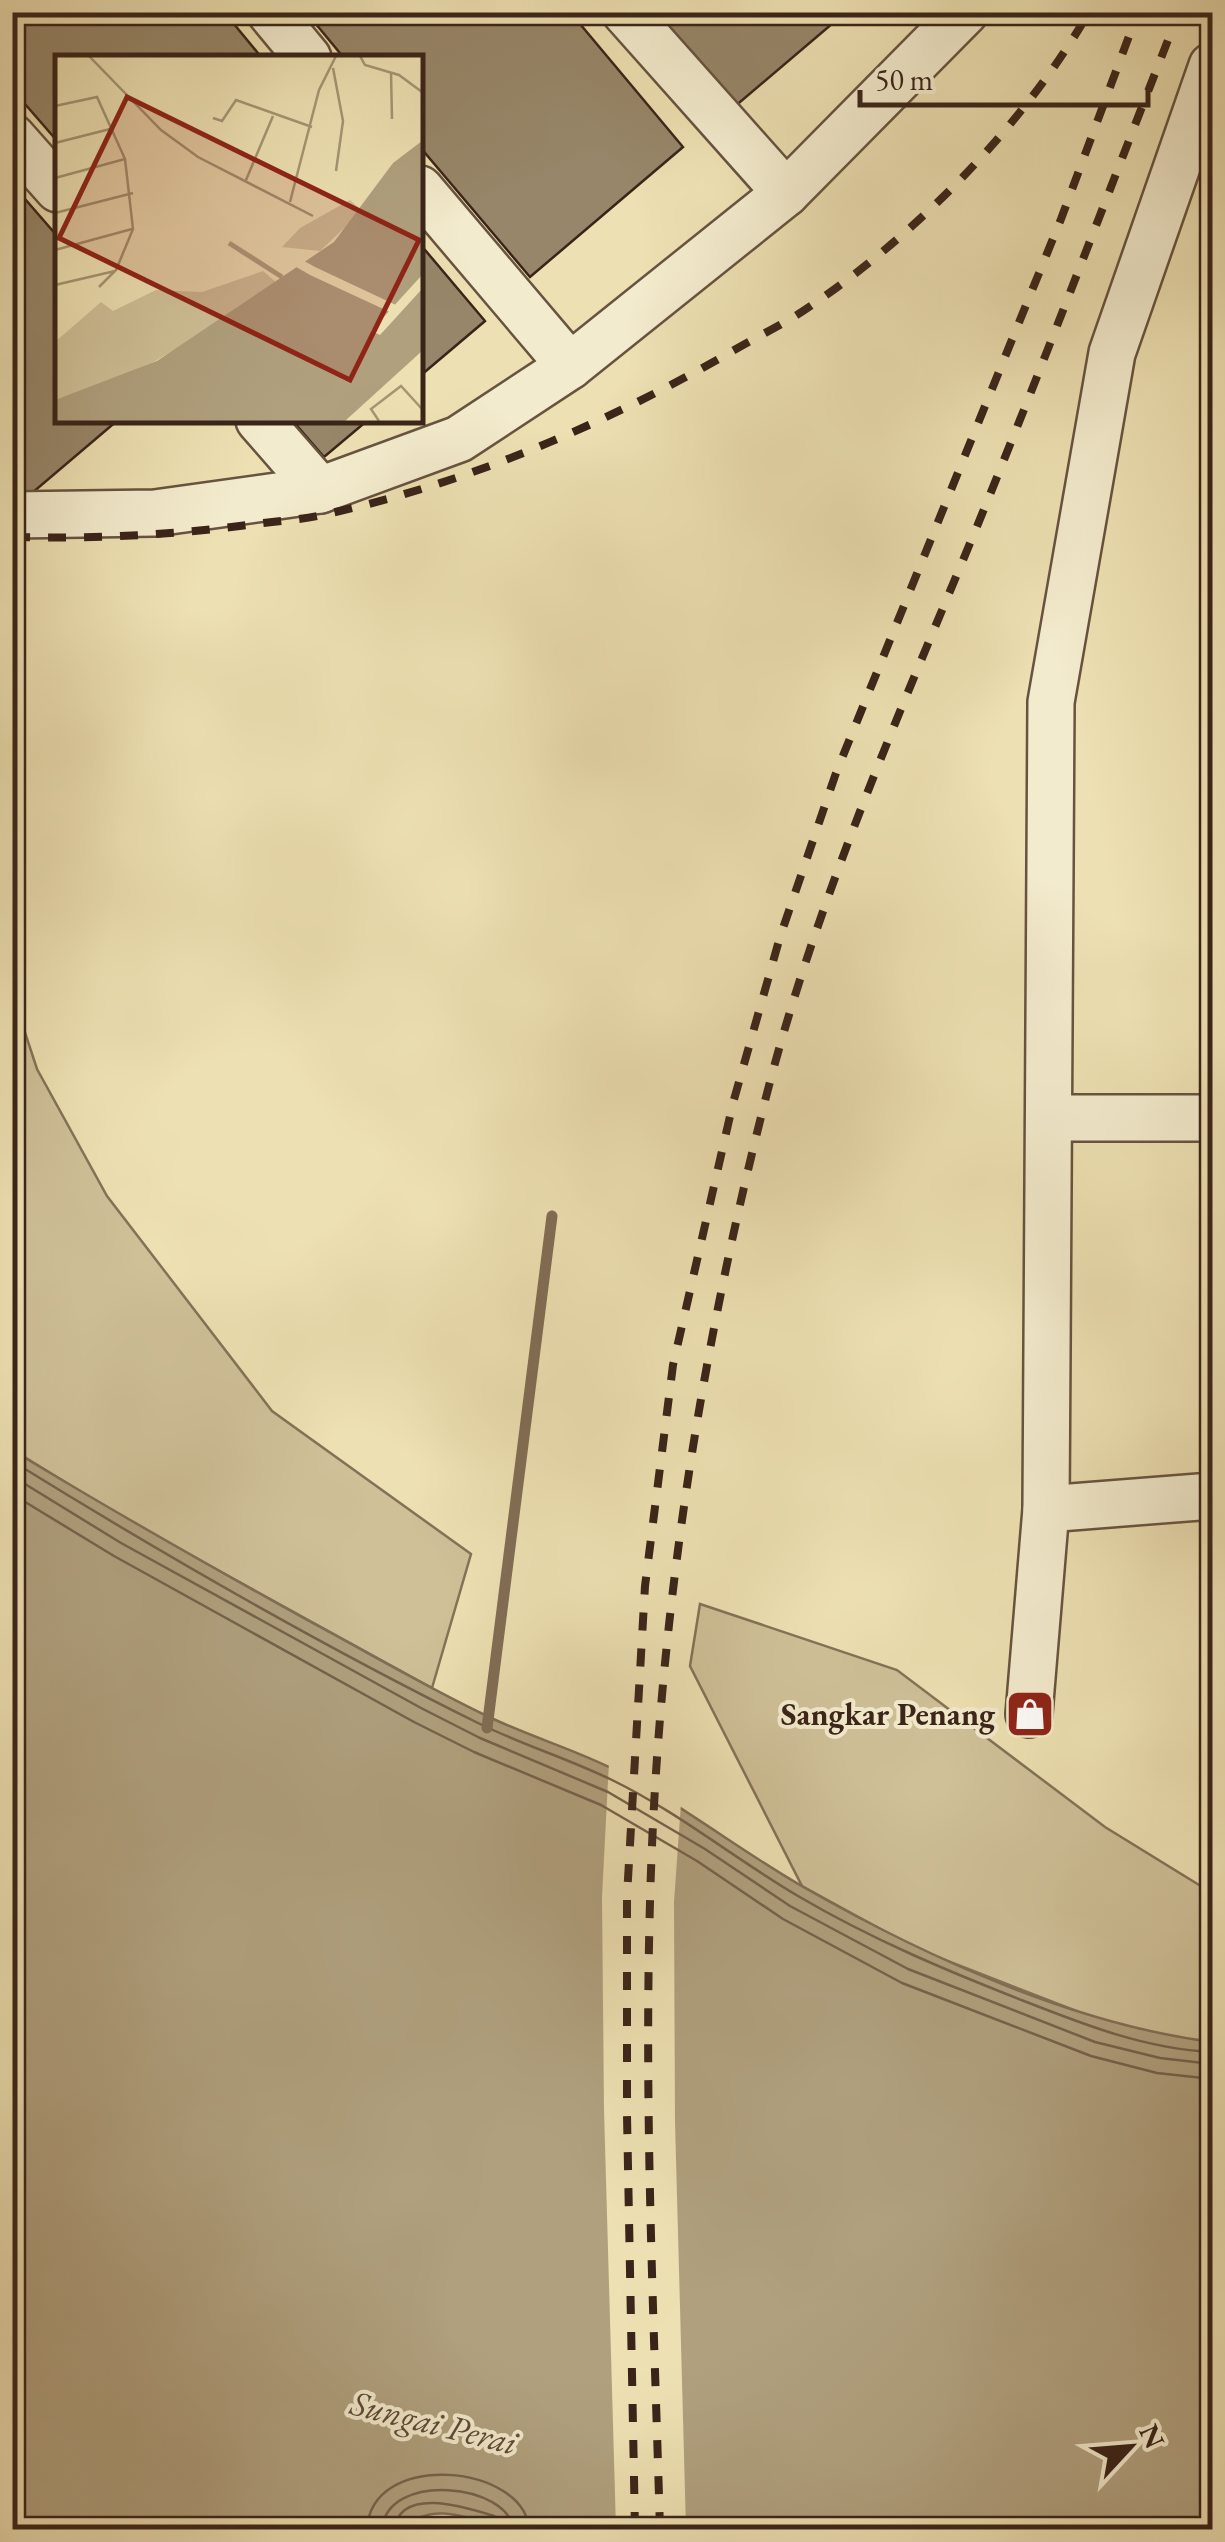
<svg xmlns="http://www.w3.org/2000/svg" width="1225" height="2542" font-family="'EB Garamond',serif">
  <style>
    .green { fill: #cfc098; stroke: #847258; stroke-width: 2.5 }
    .water { fill: #b0a07e; stroke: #816e56; stroke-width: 2.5 }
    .pier { fill: #ede0b2 }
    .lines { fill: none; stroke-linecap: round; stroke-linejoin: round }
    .shore { stroke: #75624c; stroke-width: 2.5 }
    .stream { stroke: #816e56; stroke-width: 11 }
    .building { fill: #978669; stroke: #3a2419; stroke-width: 2.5 }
    .minor-casing { stroke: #67533f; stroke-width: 50 }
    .minor { stroke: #f3ebcd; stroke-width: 45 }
    .rail { stroke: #3a2419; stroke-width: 8; stroke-dasharray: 18 18; stroke-linecap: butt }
    .labels { text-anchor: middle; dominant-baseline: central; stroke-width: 8; stroke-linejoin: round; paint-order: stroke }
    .poi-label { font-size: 32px; font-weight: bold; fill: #3a2419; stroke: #f3ebcd; text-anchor: end }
    .water-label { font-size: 35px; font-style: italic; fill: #5d4937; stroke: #f3ebcd }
    .inset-river { fill: none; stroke: #b0a07e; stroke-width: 5 }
    .inset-road { fill: none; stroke: #a59575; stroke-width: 2.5 }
    .view { fill: #8f2418; fill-opacity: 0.15; stroke: #8f2418; stroke-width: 5 }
    .inset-edge { fill: none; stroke: #3a2419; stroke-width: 5 }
  </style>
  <rect width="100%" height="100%" fill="#ede0b2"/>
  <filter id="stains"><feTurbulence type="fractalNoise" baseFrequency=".002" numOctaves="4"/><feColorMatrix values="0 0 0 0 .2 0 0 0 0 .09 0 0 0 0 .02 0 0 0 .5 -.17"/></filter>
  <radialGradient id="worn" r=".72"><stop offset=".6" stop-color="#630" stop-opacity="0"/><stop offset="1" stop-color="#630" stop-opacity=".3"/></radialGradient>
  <g class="green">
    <path d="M12,993l25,76 70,127 165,215 199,143 -39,134 -300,-165 -119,-73z"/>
    <path d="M700,1604l197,66 208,157 107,66v149l-48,-6 -62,-15 -185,-72 -115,-63 -112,-220z"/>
  </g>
  <path class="water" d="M12,1450c97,59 196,115 295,170 60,32 119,67 180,96 43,21 90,34 132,56 65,34 123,80 186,116 121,69 269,136 407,154v487l-706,1c-36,-11 -74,-31 -105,0l-388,-1z"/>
  <path class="pier" d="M609,1762l72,41 -7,99 1,220 11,407h-70l-12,-419 -2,-213z"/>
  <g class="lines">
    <g class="shore">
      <path d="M12,1461c152,94 308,184 468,263 43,21 89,35 132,56 66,32 123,79 186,116 73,43 147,74 226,105 61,24 122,48 188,51"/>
      <path d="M12,1476l109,67 300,165 59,30 128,54 97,57 85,57 118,63 187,73 65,16 52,6"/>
      <path d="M12,1494l102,62 300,166 60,30 127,53 96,56 86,58 119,64 189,73 66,17 55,6"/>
      <path d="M367,2530c3,-81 159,-66 162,0"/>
      <path d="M382,2530c4,-60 129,-46 131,0"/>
      <path d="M394,2530c6,-45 74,-22 100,-14l6,6 1,8"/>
    </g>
    <path class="stream" d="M487,1728l65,-512"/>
  </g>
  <g class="building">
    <path d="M12,12h212l38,46h-204v84l-46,-53z"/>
    <path d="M306,12h264l113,135 -153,130 -110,-130v-89h-76z"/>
    <path d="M652,12h194l-113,96z"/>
    <path d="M12,184l46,53v183h60l-106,90z"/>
    <path d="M420,244l65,77 -65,55z"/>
    <path d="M292,420h76l-44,37z"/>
  </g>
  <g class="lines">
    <g class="minor-casing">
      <g id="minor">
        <path d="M270,12l38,46"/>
        <path d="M625,12l161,181"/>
        <path d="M12,137l46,52"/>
        <path d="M420,189l150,177"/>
        <path d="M259,420l61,70"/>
        <path d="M12,515l143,-2 165,-23 139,-51 111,-73 216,-173 179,-181"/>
        <path d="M1050,1118h162"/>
        <path d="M1046,1509l166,-13"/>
        <path d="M1029,1714l17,-205 5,-807 61,-349 100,-287"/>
      </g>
    </g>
    <use href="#minor" class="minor"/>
    <g class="rail">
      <path d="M12,537c82,2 162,-2 243,-13 22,-3 45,-4 67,-9 145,-31 286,-92 414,-166 24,-14 50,-26 73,-42 107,-72 215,-182 280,-295"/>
      <path d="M635,2530l-8,-415v-219l18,-310 28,-221 60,-262 47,-166 56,-164 225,-554 77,-207"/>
      <path d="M660,2530c-6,-209 -16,-419 -10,-628 7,-265 47,-532 112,-789 50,-203 136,-396 216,-589 69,-169 134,-341 201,-512"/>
    </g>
  </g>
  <defs>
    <g id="shop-square" transform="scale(2.5)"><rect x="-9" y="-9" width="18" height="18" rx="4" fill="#8f2418" stroke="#f3ebcd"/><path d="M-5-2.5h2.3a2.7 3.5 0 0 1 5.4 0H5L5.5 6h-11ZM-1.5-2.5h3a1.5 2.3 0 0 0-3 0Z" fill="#fff"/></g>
  </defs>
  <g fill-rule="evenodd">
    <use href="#shop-square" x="1030" y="1714"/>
  </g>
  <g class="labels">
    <g class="poi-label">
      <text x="995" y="1714">Sangkar Penang</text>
    </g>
    <g class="water-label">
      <text transform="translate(434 2422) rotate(14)">Sungai Perai</text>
    </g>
  </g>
  <g transform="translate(55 55)">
    <rect width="368" height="368" fill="#ede0b2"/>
    <path d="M295,145l12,11 -42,40 -38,-4 18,-19zM208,216l14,12 -86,57 -58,34 -78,26v-58l46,-40 12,9 43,-21 46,2z" fill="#cfc098"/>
    <path d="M367,86v134l-51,56 9,4 42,-46v62l-77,70h-290v-21l102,-39 177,-119 59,-79z" fill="#b0a07e"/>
    <path d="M244,203l16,9 83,39 -6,7 -82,-38 -19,-11z" fill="#ede0b2"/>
    <path class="inset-river" d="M174,188l53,34"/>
    <path class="inset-road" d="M34,1l72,74 37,27 115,59M305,1l5,9 34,10 23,17M278,13l10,53 -7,50M336,17l1,47M0,51l42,-9 28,62 8,70 -17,41 -17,17M158,63l9,3 14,-21 76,27M0,88l59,-15M0,123l70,-19M191,125l27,-64M235,147l29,-112 17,-34M0,158l78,-20M0,195l77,-21M0,230l60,-14M324,366l-8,-12 30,-23 21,23"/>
    <path class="view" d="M72,42l292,143 -69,140 -291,-142z"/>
    <rect width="368" height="368" class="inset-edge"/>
  </g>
  <rect width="1225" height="2542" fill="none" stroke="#ede0b2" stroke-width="50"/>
  <rect x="15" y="15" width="1195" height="2512" fill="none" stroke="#3a2419" stroke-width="5"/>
  <rect x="25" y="25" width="1175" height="2492" fill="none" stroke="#3a2419" stroke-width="2.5"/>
  <g transform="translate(1130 2447) rotate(64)" stroke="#f3ebcd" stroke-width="8" paint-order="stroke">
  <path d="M0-8L18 38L0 25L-18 38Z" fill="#3a2419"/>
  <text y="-15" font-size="28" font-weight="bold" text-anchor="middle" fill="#3a2419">N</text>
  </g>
  <path d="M860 90v15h288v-15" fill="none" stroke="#3a2419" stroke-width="5"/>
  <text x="875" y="90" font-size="30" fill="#3a2419" stroke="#f3ebcd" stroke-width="8" paint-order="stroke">50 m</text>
  <rect width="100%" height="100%" filter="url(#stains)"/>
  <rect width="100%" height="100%" fill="url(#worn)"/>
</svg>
